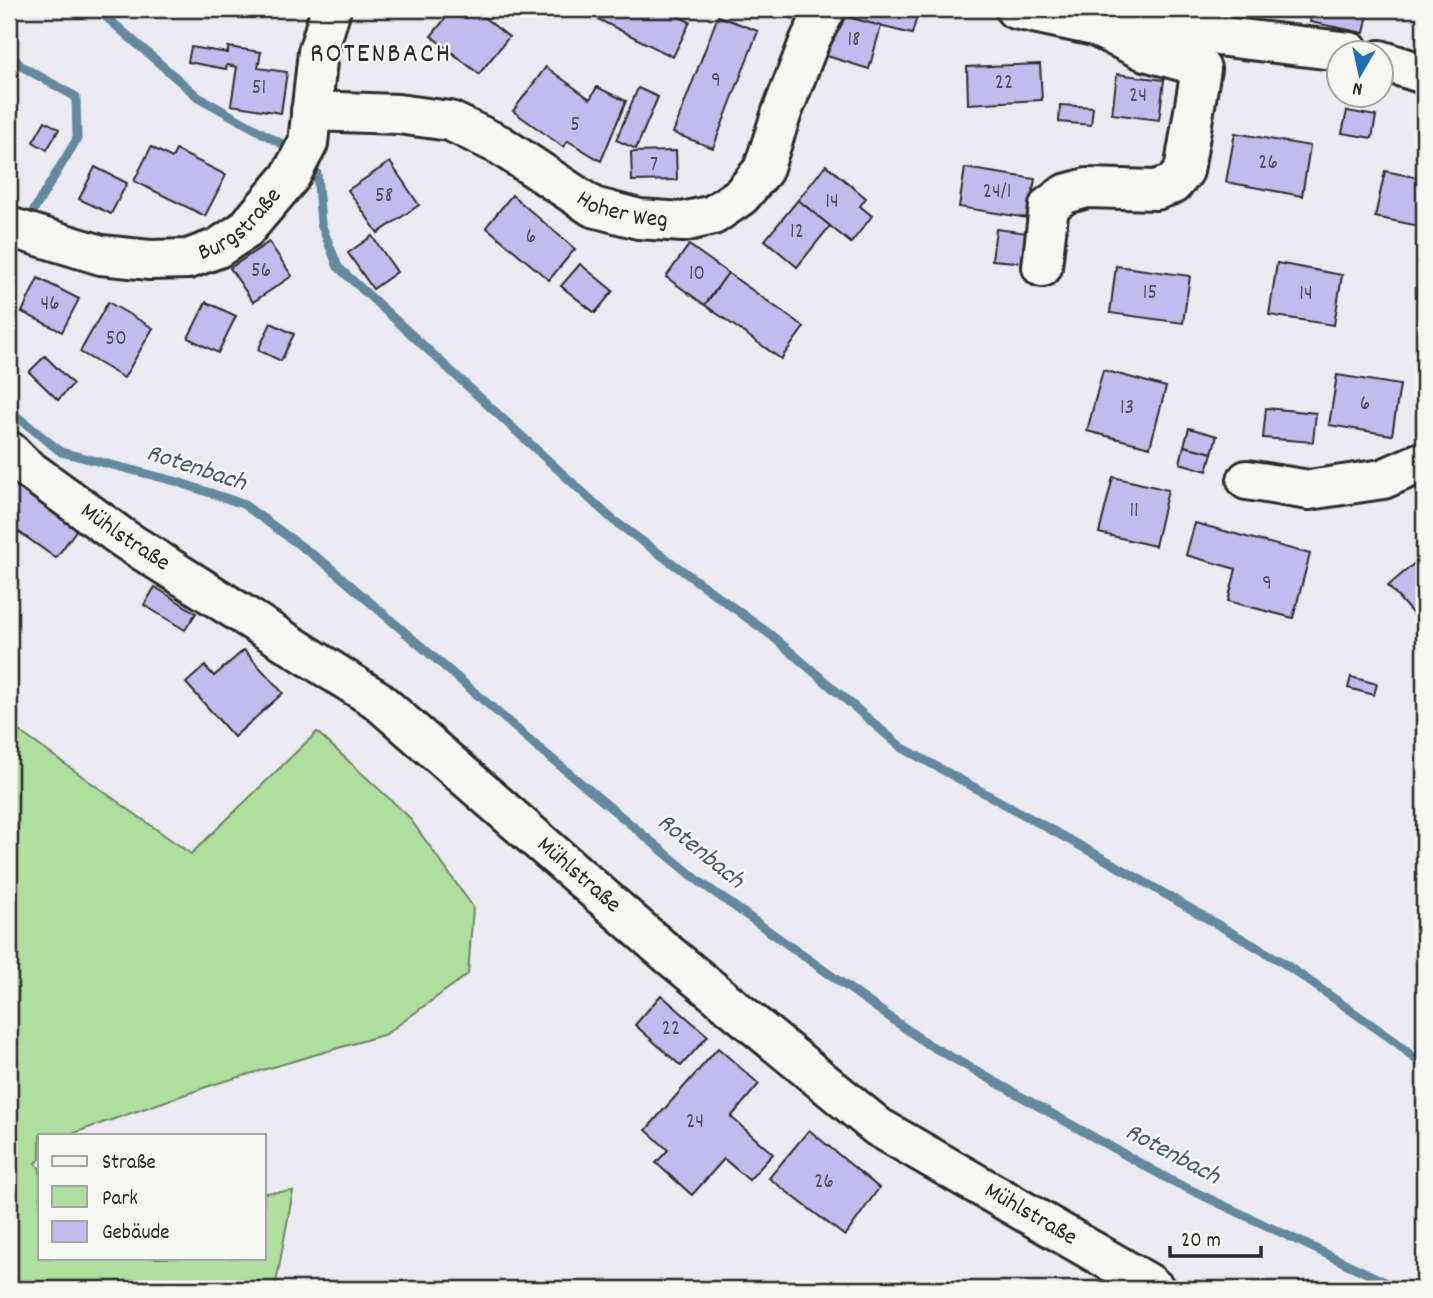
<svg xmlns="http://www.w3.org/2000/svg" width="1433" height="1298" font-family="Dekko,sans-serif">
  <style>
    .green { fill: #afdf9e; stroke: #6d8564; stroke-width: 2 }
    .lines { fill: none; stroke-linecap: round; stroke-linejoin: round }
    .stream { stroke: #64899e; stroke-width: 9 }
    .building { fill: #c2bbed; stroke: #2b2b2b; stroke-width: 2 }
    .minor-casing { stroke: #2b2b2b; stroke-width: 44 }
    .minor { stroke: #f6f6f2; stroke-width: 38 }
    .labels { text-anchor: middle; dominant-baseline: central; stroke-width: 5; stroke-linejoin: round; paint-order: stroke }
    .number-label { font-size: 21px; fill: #514f5c }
    .street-label { font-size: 24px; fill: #2b2b2b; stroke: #f6f6f2 }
    .water-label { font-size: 26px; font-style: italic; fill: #485a64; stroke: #f6f6f2 }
    .quarter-label { font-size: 28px; letter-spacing: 2px; fill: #2b2b2b; stroke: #f6f6f2 }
  </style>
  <rect width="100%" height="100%" fill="#eceaf1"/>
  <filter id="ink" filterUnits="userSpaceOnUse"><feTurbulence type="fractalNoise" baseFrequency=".0143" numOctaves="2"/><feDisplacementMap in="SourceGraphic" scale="14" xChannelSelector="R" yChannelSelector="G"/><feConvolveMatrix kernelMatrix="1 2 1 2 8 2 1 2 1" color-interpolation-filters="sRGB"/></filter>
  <g filter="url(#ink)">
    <path class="green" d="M9,724l182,130 126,-122 91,84 65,91 -5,67 -82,60 -171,50 -147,51h-28v24l-4,4 4,6v89h224v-65l29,-2 -18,98h-266z"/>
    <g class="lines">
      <g class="stream">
        <path d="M97,9l101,88 84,47 9,8"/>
        <path d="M9,52l12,14 55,31 1,42 -51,84"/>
        <path d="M307,165l10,8 4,51 17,43 275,253 158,115 130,112 214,118 164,95 117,82 28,25"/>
        <path d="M9,410l52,42 114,29 68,23 84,61 213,184 160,133 226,161 244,137 230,109"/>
      </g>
    </g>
    <g class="building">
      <path d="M453,9h20l36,28 -30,37 -48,-38z"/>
      <path d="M578,9h86l26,13 -17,35z"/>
      <path d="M762,9h37l-4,10z"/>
      <path d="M853,9h66l-7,25 -61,-15z"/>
      <path d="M1312,9h57l-5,24 -54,-11z"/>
      <path d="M840,15l41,11 -12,43 -42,-13z"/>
      <path d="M718,16l40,15 -45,117 -40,-15z"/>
      <path d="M191,47l37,6v-6l33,5 -3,16 29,4 -6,41 -50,-8 6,-38 -10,-2 -1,4 -38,-7z"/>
      <path d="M1040,64l2,36 -74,4 -1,-37z"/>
      <path d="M546,67l44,32 7,-12 29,14 -25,60 -33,-20 -5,6 -50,-36z"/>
      <path d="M1117,74l47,6 -5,40 -47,-6z"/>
      <path d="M638,88l20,9 -22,52 -20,-9z"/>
      <path d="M1060,105l33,2 -2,18 -32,-3z"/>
      <path d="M1347,111l29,5 -4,22 -30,-5z"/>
      <path d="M45,121l14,8 -12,21 -14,-8z"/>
      <path d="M1235,133l75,13 -8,50 -76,-14z"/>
      <path d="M151,147l21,11 4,-8 50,25 -21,41 -71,-35z"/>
      <path d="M676,151l1,29 -45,1 -1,-29z"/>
      <path d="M390,162l29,43 -41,28 -30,-43z"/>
      <path d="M826,165l40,33 -6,8 12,10 -21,27 -53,-43z"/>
      <path d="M95,167l32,16 -16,31 -32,-15z"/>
      <path d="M965,168l70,11 -7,39 -69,-11z"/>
      <path d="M1385,171l39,8v48l-49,-10z"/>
      <path d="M512,195l63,54 -26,31 -63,-53z"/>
      <path d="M798,200l32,26 -33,41 -32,-27z"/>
      <path d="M996,229l33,4 -3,30 -34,-3z"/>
      <path d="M372,236l25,36 -24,17 -25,-36z"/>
      <path d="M269,242l23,34 -39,26 -23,-34z"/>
      <path d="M689,245l39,28 -23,32 -39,-28z"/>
      <path d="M1277,263l65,12 -8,50 -65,-10z"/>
      <path d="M580,264l33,27 -18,22 -34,-27z"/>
      <path d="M1116,266l74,10 -7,47 -73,-10z"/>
      <path d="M728,273l76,54 -23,32 -76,-54z"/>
      <path d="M38,278l41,21 -17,33 -40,-20z"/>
      <path d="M108,302l45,26 -29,50 -44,-26z"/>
      <path d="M206,302l30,14 -18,37 -30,-15z"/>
      <path d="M271,323l23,11 -13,27 -23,-11z"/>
      <path d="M45,356l28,28 -15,16 -29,-28z"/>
      <path d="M1103,370l63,17 -16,60 -63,-16z"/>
      <path d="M1337,375l63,10 -8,50 -63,-10z"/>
      <path d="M1266,408l50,5 -3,29 -50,-4z"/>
      <path d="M1189,428l28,8 -5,17 -28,-7z"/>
      <path d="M1184,446l28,7 -5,18 -27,-8z"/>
      <path d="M1113,477l55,13 -13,56 -56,-13z"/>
      <path d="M9,481l68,48 -21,29 -47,-33z"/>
      <path d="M1195,523l115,31 -17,64 -65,-17 8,-32 -50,-14z"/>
      <path d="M1424,555v61l-5,5 -31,-35z"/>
      <path d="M155,587l41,26 -11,17 -41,-25z"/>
      <path d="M244,650l39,43 -49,44 -48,-54 19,-17 9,10z"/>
      <path d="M1351,677l26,7 -3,11 -26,-7z"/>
      <path d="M661,995l47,41 -27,30 -46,-41z"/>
      <path d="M718,1048l41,36 -28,33 42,37 -24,26 -25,-21 -32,36 -36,-32 12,-13 -22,-20z"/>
      <path d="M809,1130l70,58 -34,48 -76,-58z"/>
    </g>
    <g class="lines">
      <g class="minor-casing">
        <g id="minor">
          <path d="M1015,9l79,17 82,5 174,21"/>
          <path d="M1380,60l44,14"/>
          <path id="s1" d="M311,111l87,3 52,7 50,24 93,62 46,12 44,3 30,-7 28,-19 22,-26 19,-58 28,-72 16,-31"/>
          <path id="s2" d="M9,227l92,28 49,5 38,-1 30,-11 27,-18 45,-53 18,-34 10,-91 13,-43"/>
          <path d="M1042,267l7,-61 16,-12 22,-6 69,2 17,-6 11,-13 17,-102 -16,-7 -40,-11 -51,-25"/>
          <path id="s3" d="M9,451l15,15 100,73 252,160 292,255 210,173 270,156 7,6"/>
          <path d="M1247,480l62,10 74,-11 41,-18"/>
        </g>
      </g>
      <use href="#minor" class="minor"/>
    </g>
  </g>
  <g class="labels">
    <g class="number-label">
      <text x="854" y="41">18</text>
      <text x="716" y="82">9</text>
      <text x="1004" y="84">22</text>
      <text x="259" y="89">51</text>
      <text x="1138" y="97">24</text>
      <text x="575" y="126">5</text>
      <text x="1268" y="164">26</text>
      <text x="654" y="166">7</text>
      <text x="997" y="193">24/1</text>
      <text x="384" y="197">58</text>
      <text x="832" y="203">14</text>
      <text x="797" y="233">12</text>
      <text x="531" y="238">6</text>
      <text x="261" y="272">56</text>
      <text x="697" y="275">10</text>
      <text x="1150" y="294">15</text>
      <text x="1306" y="295">14</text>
      <text x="50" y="305">46</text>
      <text x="116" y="340">50</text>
      <text x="1365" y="405">6</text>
      <text x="1127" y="409">13</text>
      <text x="1134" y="512">11</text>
      <text x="1267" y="585">9</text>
      <text x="671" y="1030">22</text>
      <text x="695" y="1123">24</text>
      <text x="824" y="1183">26</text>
    </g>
    <g class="street-label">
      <text stroke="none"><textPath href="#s1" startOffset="336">Hoher Weg</textPath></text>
      <text stroke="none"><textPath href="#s2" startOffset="247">Burgstraße</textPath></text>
      <text stroke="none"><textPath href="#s3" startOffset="145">Mühlstraße</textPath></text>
      <text stroke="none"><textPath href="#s3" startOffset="712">Mühlstraße</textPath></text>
      <text stroke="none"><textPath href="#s3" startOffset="1279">Mühlstraße</textPath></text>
    </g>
    <g class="water-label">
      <text transform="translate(196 469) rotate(18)">Rotenbach</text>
      <text transform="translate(700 852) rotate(39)">Rotenbach</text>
      <text transform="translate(1172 1155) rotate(28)">Rotenbach</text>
    </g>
    <g class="quarter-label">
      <text x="381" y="56">ROTENBACH</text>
    </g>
  </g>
  <rect width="1433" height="1298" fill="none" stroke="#f6f6f2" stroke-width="35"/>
  <rect x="18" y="18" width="1398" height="1263" fill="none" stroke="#2b2b2b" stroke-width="2.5" filter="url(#ink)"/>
  <rect x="38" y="1134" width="228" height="126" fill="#f6f6f2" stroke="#a5a5a2" stroke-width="2"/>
  <rect x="52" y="1156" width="35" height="10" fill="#f6f6f2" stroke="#a5a5a2" stroke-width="2"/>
  <text x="102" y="1168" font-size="21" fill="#2b2b2b">Straße</text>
  <rect x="52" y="1186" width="35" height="21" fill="#afdf9e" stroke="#a5a5a2" stroke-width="2"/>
  <text x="102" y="1204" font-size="21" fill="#2b2b2b">Park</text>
  <rect x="52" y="1221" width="35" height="21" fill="#c2bbed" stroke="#a5a5a2" stroke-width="2"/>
  <text x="102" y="1238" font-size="21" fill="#2b2b2b">Gebäude</text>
  <g transform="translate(1360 74) rotate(189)"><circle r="33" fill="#f6f6f2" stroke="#a5a5a2" stroke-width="2"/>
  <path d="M0-5L12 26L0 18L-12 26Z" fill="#1f6fb2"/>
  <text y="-10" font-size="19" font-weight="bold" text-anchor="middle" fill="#2b2b2b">N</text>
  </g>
  <path d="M1170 1246v10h91v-10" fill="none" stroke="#2b2b2b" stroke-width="3.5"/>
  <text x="1181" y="1246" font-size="21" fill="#2b2b2b" stroke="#f6f6f2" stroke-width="5" paint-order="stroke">20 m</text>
</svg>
